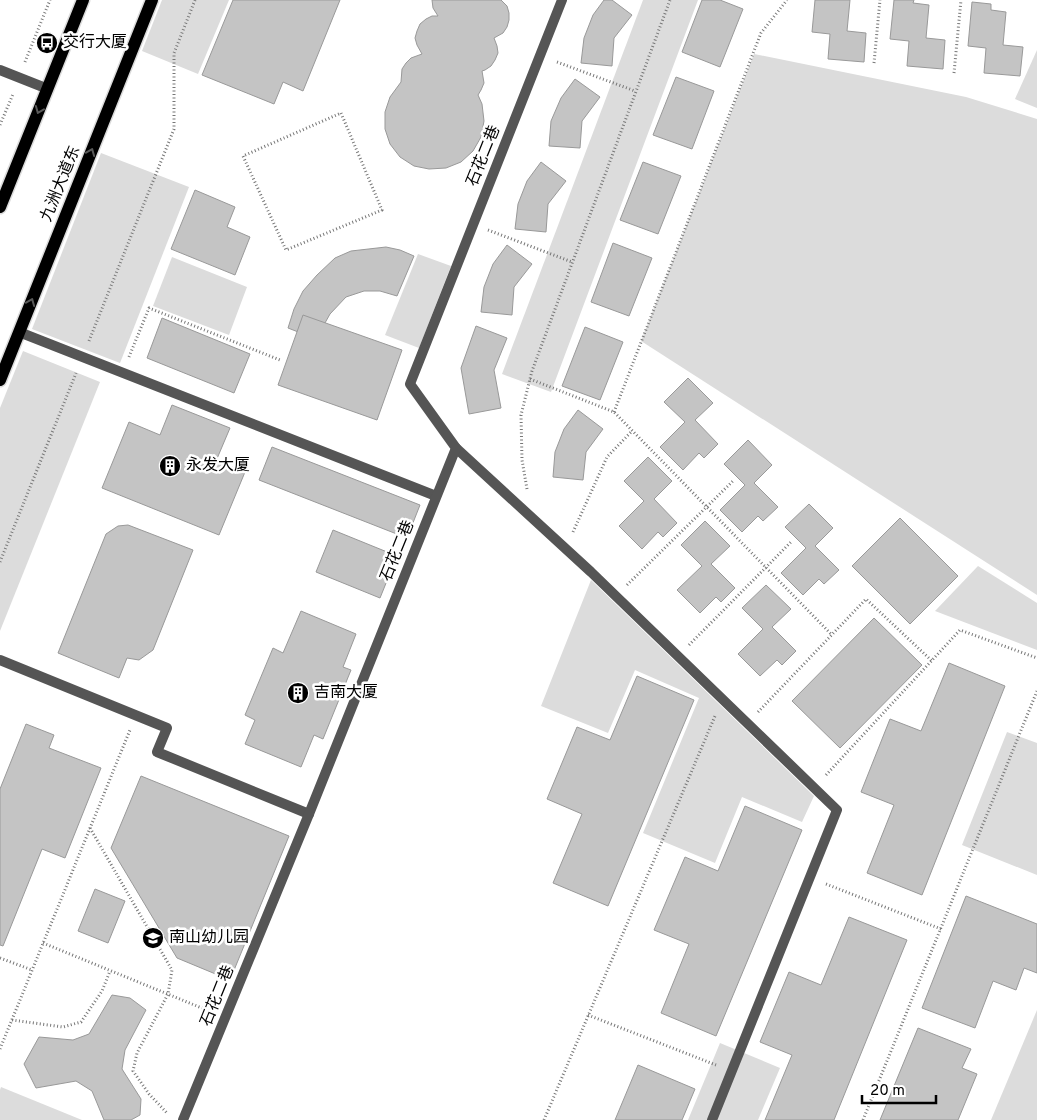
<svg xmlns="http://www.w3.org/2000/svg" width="1037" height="1120" font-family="Overpass,'Noto Sans SC',sans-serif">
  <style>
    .green { fill: #dcdcdc }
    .building { fill: #c4c4c4; stroke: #999 }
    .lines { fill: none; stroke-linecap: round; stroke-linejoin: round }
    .primary-casing { stroke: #dbdbdb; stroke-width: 15 }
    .path { stroke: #777; stroke-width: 3; stroke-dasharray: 1 2.5; stroke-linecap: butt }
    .lane { stroke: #555; stroke-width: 10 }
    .street { stroke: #555; stroke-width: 10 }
    .primary { stroke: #000; stroke-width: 12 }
    .oneway { stroke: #595959 }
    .labels { text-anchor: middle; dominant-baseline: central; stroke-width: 5; stroke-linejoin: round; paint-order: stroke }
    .poi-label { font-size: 16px; fill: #000; stroke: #fff; text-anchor: start }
    .street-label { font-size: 16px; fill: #000; stroke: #fff }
  </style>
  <rect width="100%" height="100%" fill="#fff"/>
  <g class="green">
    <path d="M162,0h67l-31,74 -56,-23z"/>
    <path d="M643,0h55l-147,392 -49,-18z"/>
    <path d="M1037,50v58l-22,-9z"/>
    <path d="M754,54l212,43 71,22v476l-396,-254z"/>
    <path d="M101,153l88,34 -69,176 -88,-34z"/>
    <path d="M418,254l33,12 -32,82 -34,-13z"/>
    <path d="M172,257l75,30 -18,48 -76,-29z"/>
    <path d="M23,351l77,31 -100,249v-223z"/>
    <path d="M978,566l59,37v47l-102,-39z"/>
    <path d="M591,580l223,216 -12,26 -60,-25 -27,66 -72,-30 56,-135 -64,-28 -27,63 -67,-27z"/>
    <path d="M1007,732l30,11v132l-75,-30z"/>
    <path d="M1037,1010v110h-46z"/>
    <path d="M720,1043l60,25 -22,52h-70z"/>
    <path d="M1,1087l81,33h-82v-30z"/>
  </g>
  <g class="building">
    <path d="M233,0h107l-37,91 -20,-9 -9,22 -72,-29z"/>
    <path d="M432,0h69l6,6 2,7v7l-2,7 -4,6 -9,5 3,8 1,7 -3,7 -4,6 -6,4 -3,1 2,12 -3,7 -3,5 4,9 2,17 -3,16 -8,14 -12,11 -15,6 -17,1 -15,-3 -14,-9 -10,-13 -5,-15v-17l5,-15 11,-15 1,-13 4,-6 5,-5 11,-4 -5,-9 -2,-7 2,-7 3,-7 6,-5 6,-3h6l-5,-8z"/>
    <path d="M604,0h8l20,15 -18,23 -2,28 -31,-3 3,-25 9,-23z"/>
    <path d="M702,0h18l23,9 -23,58 -38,-15z"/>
    <path d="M815,0h35l-3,31 19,2 -2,29 -36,-3 2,-25 -18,-2z"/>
    <path d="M894,0h20l-1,3 16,2 -3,33 19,2 -2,29 -36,-3 2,-25 -19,-2z"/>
    <path d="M972,2l19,2v6l15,2 -3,33 20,2 -3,29 -36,-3 2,-25 -18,-2z"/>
    <path d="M676,77l38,14 -22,58 -39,-14z"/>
    <path d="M575,79l25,18 -18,24 -2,27 -31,-2 2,-25 10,-23z"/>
    <path d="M541,162l25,19 -18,23 -2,28 -31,-3 3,-25 9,-23z"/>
    <path d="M643,162l38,14 -23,58 -38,-14z"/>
    <path d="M195,190l40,17 -8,20 23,10 -15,38 -64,-26z"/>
    <path d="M613,243l39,15 -23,58 -38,-14z"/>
    <path d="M507,245l25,19 -18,23 -2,28 -31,-3 3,-25 9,-23z"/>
    <path d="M386,247l14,3 14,6 -17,40 -17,-5h-16l-18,6 -16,17 -14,25 -28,-11 6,-19 9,-18 14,-16 18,-17 16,-7z"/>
    <path d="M303,315l99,35 -25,70 -99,-35z"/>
    <path d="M162,318l88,36 -16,39 -87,-35z"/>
    <path d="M476,326l31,12 -13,32 7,38 -32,6 -8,-46z"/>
    <path d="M585,327l38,15 -23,58 -38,-14z"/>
    <path d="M688,378l25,25 -18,17 23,24 -14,14 -5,-5 -16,17 -23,-23 25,-25 -21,-20z"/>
    <path d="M172,405l58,23 -14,33 29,11 -26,63 -117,-47 27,-66 31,13z"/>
    <path d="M578,410l25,19 -17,23 -3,28 -30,-3 2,-25 9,-23z"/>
    <path d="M748,440l24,25 -18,18 24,24 -15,14 -5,-5 -16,16 -22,-22 25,-25 -21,-21z"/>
    <path d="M272,447l148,58 -13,33 -148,-58z"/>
    <path d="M648,457l24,24 -18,18 23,24 -14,14 -5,-5 -16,17 -23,-23 25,-25 -20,-20z"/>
    <path d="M809,504l24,24 -18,18 24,24 -15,14 -5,-5 -16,16 -22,-22 25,-25 -21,-21z"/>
    <path d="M900,518l58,58 -48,48 -58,-58z"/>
    <path d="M705,521l25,25 -19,18 24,24 -14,14 -5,-5 -16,16 -23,-23 25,-24 -21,-21z"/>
    <path d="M128,525l65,25 -40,100 -14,10 -12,-2 -8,20 -61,-25 48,-119 12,-8z"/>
    <path d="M333,530l64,26 -17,42 -64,-26z"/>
    <path d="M766,585l25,24 -19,18 24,24 -14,14 -5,-5 -17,16 -22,-22 25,-25 -21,-21z"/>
    <path d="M301,611l55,23 -13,33 8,3 -28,69 -9,-4 -13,32 -56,-23 10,-24 -10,-5 28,-67 10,5z"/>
    <path d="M874,618l48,47 -82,83 -48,-47z"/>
    <path d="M949,663l56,23 -83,209 -55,-22 27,-68 -33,-13 29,-73 31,12z"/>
    <path d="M637,676l57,24 -86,206 -55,-23 29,-69 -35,-15 30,-72 33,13z"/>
    <path d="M26,724l28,11 -5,13 52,20 -36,90 -23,-9 -39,97 -3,-1v-156z"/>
    <path d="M141,776l148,60 -59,144 -53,-22 -66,-110z"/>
    <path d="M745,806l57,24 -86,206 -55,-23 28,-69 -35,-14 31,-73 33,14z"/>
    <path d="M95,889l30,12 -17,42 -30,-12z"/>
    <path d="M966,896l71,28v49l-13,-5 -8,22 -23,-9 -18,47 -53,-20z"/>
    <path d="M849,917l58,23 -73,180h-69l27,-65 -32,-13 29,-70 32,13z"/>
    <path d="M112,995l18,3 16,12 -21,40 -3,19 19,30 -1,16 -9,5h-27l-12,-29 -16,-10 -40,7 -12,-24 15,-27 34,3 16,-6z"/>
    <path d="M918,1028l53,21 -9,19 15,6 -19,46h-78z"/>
    <path d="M638,1065l57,24 -13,31h-67z"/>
  </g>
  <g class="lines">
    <g class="primary-casing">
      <g id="primary">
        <path d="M0,207l83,-207"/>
        <path d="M0,380l152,-380"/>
      </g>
    </g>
    <g class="path">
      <path d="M25,62l25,-62"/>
      <path d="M557,62l78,29"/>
      <path d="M874,63l6,-63"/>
      <path d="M954,73l7,-73"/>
      <path d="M341,113l41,97 -96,40 -43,-94z"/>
      <path d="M0,125l13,-31"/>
      <path d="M488,230l84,32"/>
      <path d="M89,341l85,-212v-76l21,-53"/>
      <path d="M129,357l20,-49 131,52"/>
      <path d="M530,379l84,33 218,223"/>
      <path d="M614,412l147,-379 26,-33"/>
      <path d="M527,489l-5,-29 -1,-45 11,-44 138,-371"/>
      <path d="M573,532l34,-75 25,-26"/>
      <path d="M0,562l76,-189"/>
      <path d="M627,585l107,-105"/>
      <path d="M689,645l103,-104"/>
      <path d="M758,712l108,-113 66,62"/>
      <path d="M826,775l134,-145 77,28"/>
      <path d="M90,828l82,142 -4,24 -31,59 -4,18 16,23 19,20"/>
      <path d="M826,884l115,45"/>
      <path d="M43,943l166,68"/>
      <path d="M0,958l32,12"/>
      <path d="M588,1015l128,50"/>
      <path d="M12,1020l51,7 18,-5 21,-31 8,-20"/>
      <path d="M0,1049l130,-319"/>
      <path d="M544,1120l171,-404"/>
      <path d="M863,1120l174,-429"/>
    </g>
    <g class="lane">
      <path d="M0,70l48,19"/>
      <path d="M19,332l417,164"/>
      <path d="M456,448l135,124 246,238 -125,310"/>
      <path d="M0,660l167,68 -10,24 152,62"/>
    </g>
    <path class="street" d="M183,1120l126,-306 147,-366 -46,-64 152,-384"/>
    <use href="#primary" class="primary"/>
  </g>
  <defs><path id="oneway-chevron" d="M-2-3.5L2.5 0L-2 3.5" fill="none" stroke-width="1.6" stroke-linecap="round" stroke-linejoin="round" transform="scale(1.25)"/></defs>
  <g class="oneway">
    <use href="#oneway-chevron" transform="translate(39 110) rotate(112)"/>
    <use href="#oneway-chevron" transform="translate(91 152) rotate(-68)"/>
    <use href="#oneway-chevron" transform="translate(31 302) rotate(-68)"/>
  </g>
  <defs>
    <g id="bus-disc" transform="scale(1.125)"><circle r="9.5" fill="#000" stroke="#fff"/><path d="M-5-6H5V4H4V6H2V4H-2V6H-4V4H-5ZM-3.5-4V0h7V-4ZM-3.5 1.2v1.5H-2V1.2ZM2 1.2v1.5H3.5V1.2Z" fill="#fff"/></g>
    <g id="building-disc" transform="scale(1.125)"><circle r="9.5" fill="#000" stroke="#fff"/><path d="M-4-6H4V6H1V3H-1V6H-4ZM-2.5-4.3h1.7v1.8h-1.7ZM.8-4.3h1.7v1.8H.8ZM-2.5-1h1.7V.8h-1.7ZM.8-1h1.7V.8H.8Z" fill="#fff"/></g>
    <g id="school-disc" transform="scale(1.125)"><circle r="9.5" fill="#000" stroke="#fff"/><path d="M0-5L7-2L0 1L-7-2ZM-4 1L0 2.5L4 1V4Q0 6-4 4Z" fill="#fff"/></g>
  </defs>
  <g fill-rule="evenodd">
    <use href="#bus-disc" x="47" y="43"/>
    <use href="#building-disc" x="170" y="466"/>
    <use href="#building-disc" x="298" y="693"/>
    <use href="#school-disc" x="153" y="938"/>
  </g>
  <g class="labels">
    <g class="poi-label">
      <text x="63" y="43">交行大厦</text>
      <text x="186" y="466">永发大厦</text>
      <text x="314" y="693">吉南大厦</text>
      <text x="169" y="938">南山幼儿园</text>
    </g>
    <g class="street-label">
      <text transform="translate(484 156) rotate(-68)">石花二巷</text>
      <text transform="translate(61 184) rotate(-68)">九洲大道东</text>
      <text transform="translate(398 551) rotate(-68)">石花二巷</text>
      <text transform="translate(218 996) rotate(-68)">石花二巷</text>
    </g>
  </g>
  <path d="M862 1095v8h74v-8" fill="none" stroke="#000000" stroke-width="2.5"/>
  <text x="870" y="1095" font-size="15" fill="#000000" stroke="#ffffff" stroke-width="4" paint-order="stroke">20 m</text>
</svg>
